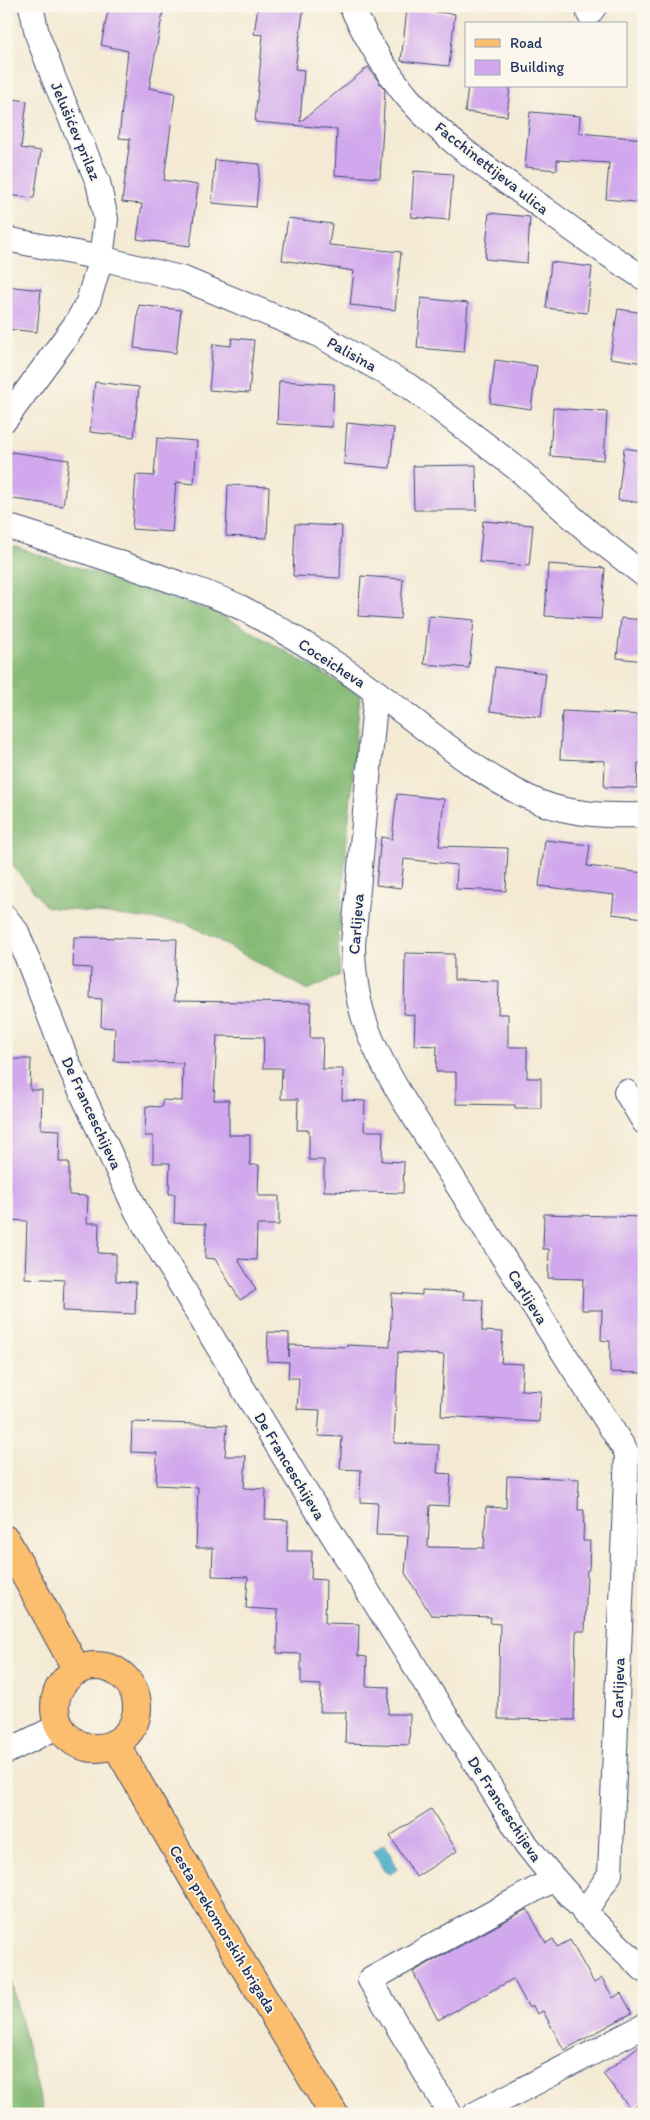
<svg xmlns="http://www.w3.org/2000/svg" width="650" height="2120" font-family="Itim,sans-serif">
  <style>
    .forest { fill: #86bb77; stroke: #50756a }
    .water { fill: #47afc6; stroke: #316f92 }
    .building { fill: #d1a8ed }
    .lines { fill: none; stroke-linecap: round; stroke-linejoin: round }
    .minor-casing { stroke: #3c4b70; stroke-width: 26 }
    .major-casing { stroke: #3c4b70; stroke-width: 30 }
    .minor { stroke: #fff; stroke-width: 24 }
    .major { stroke: #fbbd6e; stroke-width: 28 }
    .labels { text-anchor: middle; dominant-baseline: central; stroke-width: 4; stroke-linejoin: round; paint-order: stroke }
    .street-label { font-size: 16px; fill: #1b2f5e; stroke: #fbf7ec }
  </style>
  <rect width="100%" height="100%" fill="#fbf7ec"/>
  <filter id="ink" filterUnits="userSpaceOnUse"><feTurbulence type="fractalNoise" baseFrequency=".02" numOctaves="2"/><feDisplacementMap in="SourceGraphic" scale="10" xChannelSelector="R" yChannelSelector="G"/><feConvolveMatrix kernelMatrix="1 2 1 2 8 2 1 2 1" color-interpolation-filters="sRGB"/></filter>
  <filter id="wash" filterUnits="userSpaceOnUse"><feTurbulence type="fractalNoise" baseFrequency=".0096" numOctaves="4" result="noise"/><feDisplacementMap in="SourceGraphic" scale="20" xChannelSelector="R" yChannelSelector="G"/><feGaussianBlur stdDeviation="1.12" result="paint"/><feColorMatrix in="noise" values="0 0 0 0 0 0 0 0 0 0 0 0 0 0 0 0 0 1.4 0 .05"/><feComposite in="paint" operator="in"/></filter>
  <g filter="url(#wash)">
    <rect width="100%" height="100%" fill="#f4ead4"/>
    <g class="forest">
      <path d="M6,544l208,68 25,12 121,71 -22,248 2,32 -32,15 -122,-67 -140,-16 -40,-50z"/>
      <path d="M6,1961l38,153h-38z"/>
    </g>
    <path class="water" d="M385,1844l13,25 -8,5 -6,-3 -11,-20z"/>
    <g id="blocks">
      <g class="building">
        <path d="M109,6h24l30,6 -14,76 26,5 -11,87 34,5 -8,61 -53,-7 5,-35 -20,-2 8,-63 -11,-1 9,-87 -27,-6z"/>
        <path d="M258,6h46l-9,63 9,1 -4,52 68,-55 3,4 14,19 -5,88 -45,-3 2,-46 -82,-7 8,-87 -9,-1z"/>
        <path d="M407,9l48,5 -6,52 -48,-5z"/>
        <path d="M468,86h42l-3,30 -42,-4z"/>
        <path d="M6,98l21,3 -6,47 20,3 -7,47 -28,-3z"/>
        <path d="M530,112l50,4 -1,17 65,6v64l-38,-4 3,-36 -52,-3v10l-32,-3z"/>
        <path d="M215,160l45,4 -4,43 -44,-4z"/>
        <path d="M414,171l39,3 -4,46 -38,-3z"/>
        <path d="M489,213l41,4 -3,46 -42,-4z"/>
        <path d="M288,218l44,6 -3,21 72,7 -6,58 -45,-5 4,-34 -72,-11z"/>
        <path d="M551,262l41,5 -5,46 -41,-5z"/>
        <path d="M6,286l35,4 -4,42 -31,-3z"/>
        <path d="M421,298l47,5 -4,49 -47,-4z"/>
        <path d="M139,305l42,5 -5,43 -42,-5z"/>
        <path d="M618,309l26,4v50l-34,-5z"/>
        <path d="M232,338l22,2 -5,53 -40,-3 4,-46 18,2z"/>
        <path d="M495,360l42,6 -6,43 -41,-6z"/>
        <path d="M279,381l55,3 -2,43 -55,-3z"/>
        <path d="M95,382l44,5 -5,50 -44,-5z"/>
        <path d="M553,408l54,4 -3,48 -54,-4z"/>
        <path d="M347,423l47,5 -4,40 -46,-4z"/>
        <path d="M157,438l40,3 -3,43 -18,-2 -4,50 -40,-3 4,-54 18,1z"/>
        <path d="M624,448l20,3v52l-26,-3z"/>
        <path d="M11,452l58,8 -6,46 -57,-8z"/>
        <path d="M476,465l1,45h-63l-1,-44z"/>
        <path d="M228,485l41,2 -2,51 -41,-2z"/>
        <path d="M483,521l50,4 -4,41 -50,-4z"/>
        <path d="M295,524l47,2 -2,52 -47,-2z"/>
        <path d="M548,564l57,4 -4,51 -56,-3z"/>
        <path d="M361,576l42,3 -3,40 -42,-3z"/>
        <path d="M429,616l45,4 -5,48 -45,-4z"/>
        <path d="M621,618l23,2v41l-27,-3z"/>
        <path d="M495,667l51,6 -5,44 -51,-6z"/>
        <path d="M562,711l82,4v48h-6l-1,25 -33,-1 1,-26 -45,-2z"/>
        <path d="M397,794l47,5 -5,47 69,2 -2,43 -50,-2 1,-24 -53,-6 -3,29 -25,-3 5,-48 11,2z"/>
        <path d="M545,840l45,5 -3,21 57,7v45l-32,-4 2,-19 -75,-9z"/>
        <path d="M74,937l103,2 -3,62 137,2 -1,35h13l-1,31h21l-1,31 23,1 -1,30h19l-1,30 22,1 -1,31 -79,-2v-31h-15v-30h-12l1,-31h-17l1,-31h-19l1,-31 -47,-1 -3,64h15v35h21v30h9l-1,31h21v29h-22l-1,35 -18,-1 18,31 -16,10 -25,-41 -10,-1 1,-34 -32,-1 1,-29h-6l1,-31h-17v-27h-8l1,-30 16,1v-7l20,1 1,-38 -69,-2 1,-33 -14,-1 1,-28 -12,-1 1,-30 -18,-1z"/>
        <path d="M405,953l49,1v26l45,1 -1,33h10v33h19v31h14v30h-26v-3l-59,-1v-32h-20l1,-26 -23,-1 1,-30 -11,-1z"/>
        <path d="M6,1059h25l-1,31h12l-1,39 19,1 -1,32h10v33l19,1 -1,27h12l-1,30 18,1v27l20,1 -1,32 -72,-3 1,-31 -39,-2 2,-57 -18,-1 1,-27h-4z"/>
        <path d="M544,1214l97,3 -1,34h4v122l-34,-1v-31l-9,-1 1,-30h-20l1,-31 -35,-1 1,-29h-6z"/>
        <path d="M422,1290l42,2 -1,7 20,1 -1,31 21,1 -2,31 22,1 -2,26 20,1 -2,31 -98,-6 3,-61 -46,-3 -4,91 45,2 -2,28 14,1 -2,32 -19,-1 -2,42 56,1 2,-41 20,1 1,-32 72,3 -1,31h6l-1,31h7l-1,29h-2l-2,61h-9l-2,89 -76,-1 2,-95 -10,-1 1,-6 -60,-2 -26,-42 3,-37 -32,-1 2,-32 -18,-1 1,-32 -21,-1 2,-32 -24,-1 2,-26 -23,-1 2,-31h-11l1,-16 -22,-1 1,-29 21,1v24l1,-12 57,2v-2l43,2 2,-54 30,2z"/>
        <path d="M132,1422l95,3 -2,31h21l-2,32 22,1 -1,30 23,1 -1,31h25l-1,28 15,1 -1,43 34,1 -1,32 9,1 -1,29 23,1 -1,27h22l-1,31 -64,-2 1,-31h-26l1,-27 -20,-1v-30l-24,-1 1,-43 -32,-2 2,-31 -36,-1 1,-28h-17l2,-61 -42,-2 1,-32 -26,-1z"/>
        <path d="M431,1809l26,42 -41,26 -26,-41z"/>
        <path d="M527,1909l19,34 7,-4 4,8 13,-7 24,43 8,-5 11,20 8,-5 11,20 -68,37 -21,-39 -6,3 -4,-8 -4,2 -16,-29 -75,41 -25,-48z"/>
        <path d="M644,2042v57l-13,10 -28,-35z"/>
      </g>
    </g>
  </g>
  <g filter="url(#ink)">
    <use href="#blocks" fill-opacity="0" stroke="#3c4b70" stroke-width="1"/>
    <g class="lines">
      <g class="minor-casing">
        <g id="minor">
          <path d="M351,6c16,33 34,65 58,93 35,40 80,71 123,101 37,27 73,54 112,78"/>
          <path d="M589,14l6,-8"/>
          <path d="M6,239l95,19 83,21 133,55 92,52 111,85 70,62 54,42"/>
          <path d="M6,419l71,-97 11,-20 13,-44 5,-39 -8,-37 -44,-103 -17,-45 -6,-28"/>
          <path d="M6,526c52,16 103,33 155,51 27,10 55,18 81,31 47,25 92,53 134,84 53,38 103,85 163,110 33,13 70,14 105,13"/>
          <path d="M376,692l-23,252c0,65 20,106 53,160l221,349 -17,421 -26,39"/>
          <path d="M6,918l11,14 50,129 70,151 158,263 231,369c36,47 75,85 118,126"/>
          <path d="M626,1092l18,30"/>
          <path d="M6,1752l53,-26"/>
          <path d="M450,2114l-80,-134 184,-101"/>
          <path d="M475,2114l169,-88"/>
        </g>
      </g>
      <g class="major-casing">
        <g id="major">
          <path d="M6,1540l71,130"/>
          <circle cx="96" cy="1707" r="41"/>
          <path d="M115,1743l130,225 89,146"/>
        </g>
      </g>
      <use href="#minor" class="minor"/>
      <use href="#major" class="major"/>
    </g>
  </g>
  <g class="labels">
    <g class="street-label">
      <text transform="translate(76 131) rotate(67)">Jelušićev prilaz</text>
      <text transform="translate(492 168) rotate(38)">Facchinettijeva ulica</text>
      <text transform="translate(352 354) rotate(29)">Palisina</text>
      <text transform="translate(332 663) rotate(33)">Coceicheva</text>
      <text transform="translate(356 924) rotate(-86)">Carlijeva</text>
      <text transform="translate(92 1113) rotate(65)">De Franceschijeva</text>
      <text transform="translate(528 1297) rotate(58)">Carlijeva</text>
      <text transform="translate(290 1466) rotate(59)">De Franceschijeva</text>
      <text transform="translate(618 1688) rotate(-88)">Carlijeva</text>
      <text transform="translate(505 1809) rotate(57)">De Franceschijeva</text>
      <text transform="translate(223 1929) rotate(59)">Cesta prekomorskih brigada</text>
    </g>
  </g>
  <rect width="650" height="2120" fill="none" stroke="#fbf7ec" stroke-width="25"/>
  <rect x="465" y="22" width="162" height="65" fill="#fbf7ec" stroke="#a1a7b3"/>
  <rect x="475" y="39" width="25" height="8" fill="#fbbd6e" stroke="#a1a7b3"/>
  <text x="510" y="48" font-size="15" fill="#1b2f5e">Road</text>
  <rect x="475" y="60" width="25" height="15" fill="#d1a8ed" stroke="#a1a7b3"/>
  <text x="510" y="72" font-size="15" fill="#1b2f5e">Building</text>
</svg>
